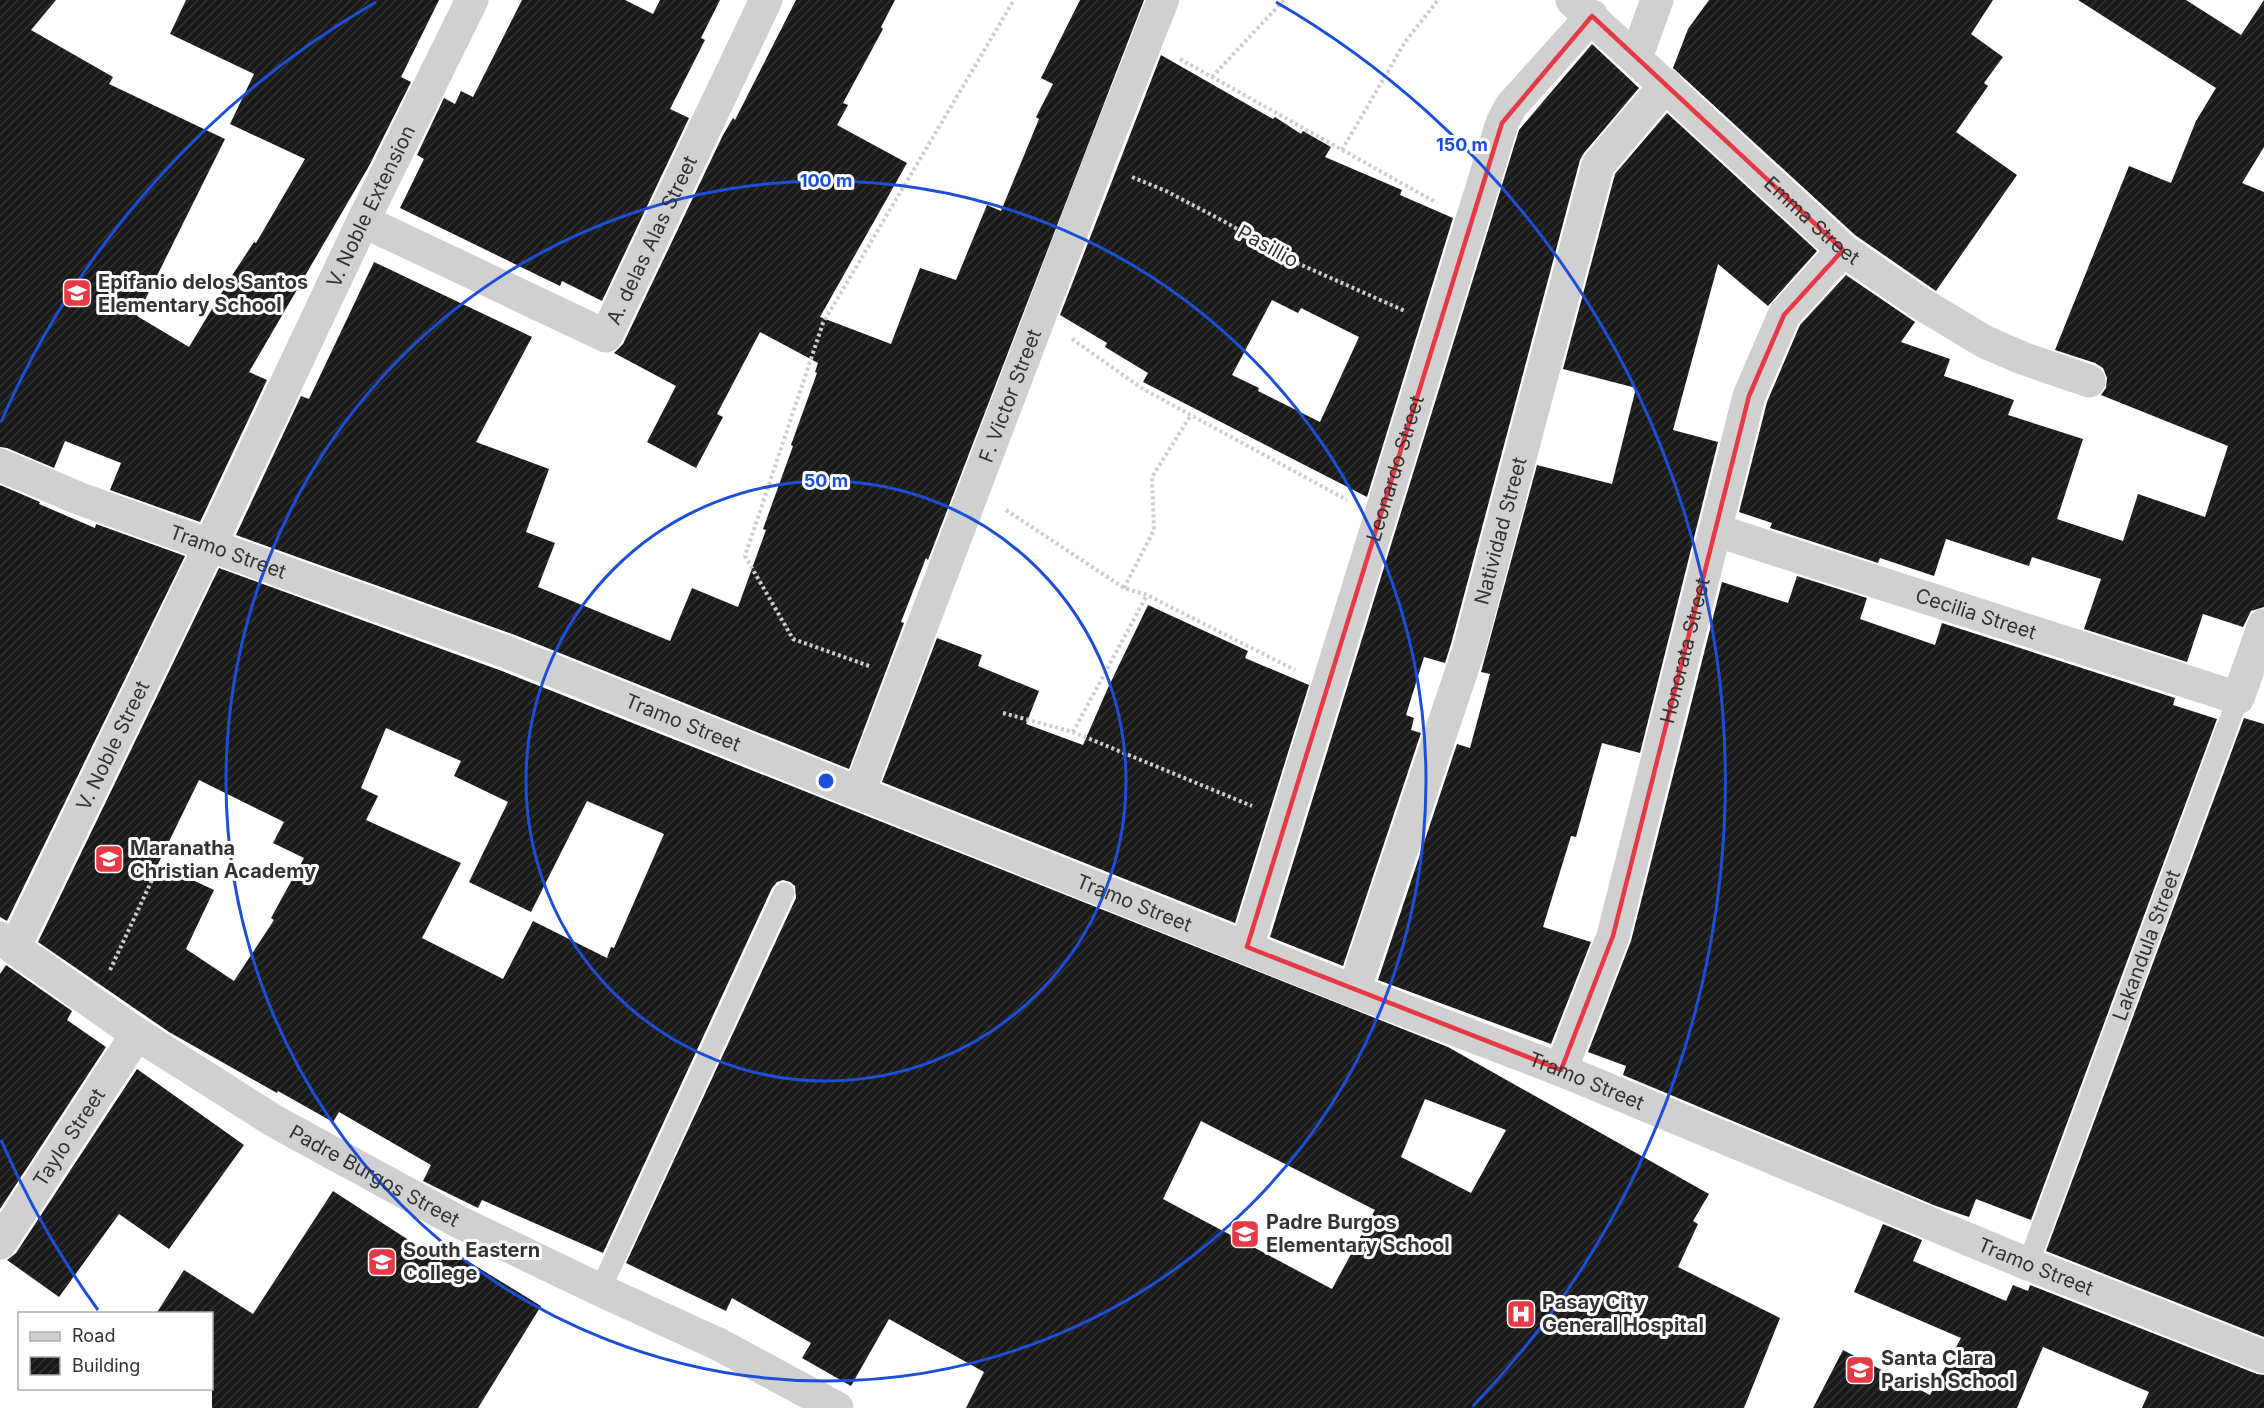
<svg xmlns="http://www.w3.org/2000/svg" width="2264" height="1408" font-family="Inter,sans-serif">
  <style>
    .building { fill: url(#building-hatch); fill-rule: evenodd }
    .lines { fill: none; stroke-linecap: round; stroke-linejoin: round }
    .path { stroke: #cdcdcd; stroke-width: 4; stroke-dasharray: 3 3; stroke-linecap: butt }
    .service { stroke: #d0d0d0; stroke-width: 21 }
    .pedestrian { stroke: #d0d0d0; stroke-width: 32 }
    .minor { stroke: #d0d0d0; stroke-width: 33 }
    .tertiary { stroke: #d0d0d0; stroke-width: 33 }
    .marked { fill: none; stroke: #e63946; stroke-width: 4.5; stroke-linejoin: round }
    .ring { fill: none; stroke: #1d4ed8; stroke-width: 3 }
    .labels { text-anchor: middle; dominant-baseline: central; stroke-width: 6; stroke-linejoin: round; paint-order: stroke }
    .street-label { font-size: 20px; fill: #333; stroke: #fff }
    .poi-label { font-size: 20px; font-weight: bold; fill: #333; stroke: #fff; text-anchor: start }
    .centre { fill: #1d4ed8; stroke: #fff; stroke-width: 3 }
    .ring-label { font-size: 18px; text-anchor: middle; font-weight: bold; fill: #1d4ed8; stroke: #fff; stroke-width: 6; stroke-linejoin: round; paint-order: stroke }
  </style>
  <defs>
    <pattern id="building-hatch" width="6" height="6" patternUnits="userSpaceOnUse" patternTransform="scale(1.5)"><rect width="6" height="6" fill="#1a1a1a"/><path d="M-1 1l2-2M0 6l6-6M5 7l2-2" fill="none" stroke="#333"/></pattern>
  </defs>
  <rect width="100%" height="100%" fill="#fff"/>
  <g class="building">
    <path d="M0,0h56l-25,30 82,47 -4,7 116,55 -88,177 52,31 44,-73 21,-32 2,1 49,-84 -75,-35 24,-50 -84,-40 16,-34h253l-38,77 10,5 -42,84 -120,206 18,8 -67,142 -90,-32 11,-27 -56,-22 -11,27 -47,-20 -7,-1z"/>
    <path d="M522,0h103l28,14 7,-14h60l-19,38 4,2 -35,69 19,9 -87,183 -40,-20 -2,5 -160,-78 24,-49 -7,-4 27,-57 11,6 6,-13 12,6z"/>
    <path d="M796,0h99l-14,27 2,2 -40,74 5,2 -11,20 70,38 -87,154 71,27 29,-76 36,12 31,-75 14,6 38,-92 -3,-2 17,-33 -12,-6 39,-78h64l-216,560 -2,-2 -25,64 3,1 -55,146 -334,-134 -279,-100 65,-139 8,3 65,-137 158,75 -56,105 73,27 -23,63 29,11 -17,44 132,54 22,-53 46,19 28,-77 -3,-1 30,-83 -2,-1 26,-72 -2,-1 3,-9 -58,-31 -43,82 6,3 -27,51 -49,-26 29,-56 -62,-33 9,-9 100,-209 10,-17 2,2z"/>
    <path d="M1709,0h284l-22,34 32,23 -19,26 4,3 -32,46 61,43 -81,116 -81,-56 -182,-167 15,-39z"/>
    <path d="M2078,0h108l55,35 23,-35v147l-22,36 22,9v415l-13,4 -8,16 -40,-13 -16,48 -103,-33 17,-50 -69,-22 -3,9 -83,-27 -12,37 -54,-18 -2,5 -108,-35 2,-5 -33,-11 28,-110 33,-77 46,-50 69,47 -14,20 49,17 -6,17 70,24 -6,15 75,24 -26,80 66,22 15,-47 67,23 23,-71 -127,-51 5,-7 1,-10 -4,-10 -8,-5 -40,-13 74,-184 42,17 25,-62 20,-33z"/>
    <path d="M1592,44l47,44 -55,65 -4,7 -129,484 -6,19 -21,-6 -18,58 8,3 -3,12 10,3 -78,233 -73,-29 249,-807z"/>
    <path d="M1161,55l112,64 2,-2 26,17 2,-3 28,16 -6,10 77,33 -2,5 53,23 -86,279 -224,-115 5,-9 -43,-26 2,-4 -47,-28zM1272,300l26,13 3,-5 58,29 -39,85 -62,-31 1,-3 -27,-13z"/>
    <path d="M1667,113l150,138 -49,55 -50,-42 -45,166 45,12 -78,311 -38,-10 -26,94 -5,-1 -28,91 48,15 -40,102 -173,-64 79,-236 13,4 20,-74 -9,-2 56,-207 75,19 24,-96 -73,-19 52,-195z"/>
    <path d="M0,485l40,17 -1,2 56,24 1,-4 89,32 -178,365 -7,-4z"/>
    <path d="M219,568l283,103 946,376 261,147 -16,27 5,3 -20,43 102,51 -36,90h-778l18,-36 -95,-53 -38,67 -49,-28 9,-15 -79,-45 -6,13 -100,-48 170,-365 -1,-12 -5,-4 -7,-2 -6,2 -5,6 -169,365 -121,-53 -4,8 -55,-27 8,-16 -92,-53 -6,10 -55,-31 -1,2 -108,-61 -131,-90zM386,728l75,33 -7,15 54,26 -39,80 62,30 56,-111 77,33 -50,114 -3,-1 -4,11 -74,-37 -30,58 -81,-41 39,-75 -95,-43 12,-24 -17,-8zM199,780l85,42 -11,21 31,15 -33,60 3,2 -40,61 -48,-32 28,-59 -56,-26zM1425,1099l81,31 -35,63 -70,-36zM1201,1121l174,89 -43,79 -169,-90z"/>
    <path d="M1797,576l70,22 -7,21 75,26 7,-22 233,75 -2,7 44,14 -186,501 -55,-21 -7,18 -33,-11 -313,-131 3,-9 -38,-14 43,-111 91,-359 66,21z"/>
    <path d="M1148,605l100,46 -3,7 64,27 -74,238 -353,-141 55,-144 45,17 -4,11 61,25 -13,33 57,21 24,-55z"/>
    <path d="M2244,718l20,6v613l-218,-86z"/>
    <path d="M6,965l66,46 -5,9 39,27 -106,162v-235z"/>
    <path d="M137,1069l107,76 -75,104 -50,-35 -60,83 -52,-37 9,-7z"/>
    <path d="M333,1191l108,70 7,-12 93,57 -63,102h-266v-94h-56l28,-44 69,44z"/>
    <path d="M1883,1224l39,16 -9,21 93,40 7,-16 15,6 2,-6 227,89 7,1v33h-122l7,-16 -106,-45 -26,61h-204l30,-58 87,45 31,-57 -107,-46z"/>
  </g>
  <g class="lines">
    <g class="path">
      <path d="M1180,59l257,144"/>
      <path d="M1212,77l72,-77"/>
      <path d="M1342,150l63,-108 33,-42"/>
      <path d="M1132,177l34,14 61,32 61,36 117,52"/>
      <path d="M1072,339l71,50 204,111"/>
      <path d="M1006,510l118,78 23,7 148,75"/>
      <path d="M1124,588l30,-58 -2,-53 39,-62"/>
      <path d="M869,666l-76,-27 -48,-83 78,-233 191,-323"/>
      <path d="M1003,713l70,19 179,74"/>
      <path d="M1073,732l74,-137"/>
      <path d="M110,970l42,-90"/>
    </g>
    <g class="service">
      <path id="s1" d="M2028,1264l210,-566"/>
      <path d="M600,1290l184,-397"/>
    </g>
    <g class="pedestrian">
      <path id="s2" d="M859,792l240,-630 64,-162"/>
      <path id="s3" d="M15,947l195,-402"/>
    </g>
    <g class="minor">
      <path id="s4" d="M1572,0l271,250 74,51 68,41 37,16 67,23"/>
      <path d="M1636,58l21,-58"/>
      <path id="s5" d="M363,221l243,115 160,-336"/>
      <path id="s6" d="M0,465l78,33 431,155 845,338 207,79 467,194 236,93"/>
      <path id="s7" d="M1715,530l523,168 26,-73"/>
      <path id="s8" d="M210,545l153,-324 109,-221"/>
      <path id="s9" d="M1247,947l255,-824 9,-17 81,-90"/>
      <path id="s10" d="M1354,991l115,-342 129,-484 68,-80"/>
      <path id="s11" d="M1561,1070l52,-134 136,-540 35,-81 59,-65"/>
      <path id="s12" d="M0,1243l137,-209"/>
    </g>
    <path class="tertiary" id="s13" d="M0,938l137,96 137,87 187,102 139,67 120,55 117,63"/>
  </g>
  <path class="marked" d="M1592,16l251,234 -59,65 -35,81 -136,540 -52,134 -314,-123 255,-824z"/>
  <g class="ring">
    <circle cx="826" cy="781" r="300"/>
    <circle cx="826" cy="781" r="600"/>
    <path d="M98 1310A900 900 0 0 1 1 1140M1 422A900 900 0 0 1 376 2M1276 2A900 900 0 0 1 1473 1406"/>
  </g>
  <defs>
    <g id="school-square" transform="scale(1.5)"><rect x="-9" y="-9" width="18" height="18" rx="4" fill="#e63946" stroke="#fff"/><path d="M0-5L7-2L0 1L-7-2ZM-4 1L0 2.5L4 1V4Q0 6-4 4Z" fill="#fff"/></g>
    <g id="university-square" transform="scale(1.5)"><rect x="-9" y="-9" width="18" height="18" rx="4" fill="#e63946" stroke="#fff"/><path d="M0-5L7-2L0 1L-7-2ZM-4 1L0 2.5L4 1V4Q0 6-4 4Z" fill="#fff"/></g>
    <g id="hospital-square" transform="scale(1.5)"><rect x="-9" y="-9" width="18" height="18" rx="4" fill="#e63946" stroke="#fff"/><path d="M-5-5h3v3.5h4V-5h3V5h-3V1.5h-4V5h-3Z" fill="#fff"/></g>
  </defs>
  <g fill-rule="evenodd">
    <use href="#school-square" x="77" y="293"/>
    <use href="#school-square" x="109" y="859"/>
    <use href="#school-square" x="1245" y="1234"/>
    <use href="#university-square" x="382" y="1262"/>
    <use href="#hospital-square" x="1521" y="1314"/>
    <use href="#school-square" x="1860" y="1370"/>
  </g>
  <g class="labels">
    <g class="street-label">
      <text stroke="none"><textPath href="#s8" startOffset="375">V. Noble Extension</textPath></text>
      <text stroke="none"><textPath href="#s4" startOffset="326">Emma Street</textPath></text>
      <text stroke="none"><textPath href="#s5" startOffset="375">A. delas Alas Street</textPath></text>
      <text transform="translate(1268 246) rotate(29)">Pasillio</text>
      <text stroke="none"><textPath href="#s2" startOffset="424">F. Victor Street</textPath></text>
      <text stroke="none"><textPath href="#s9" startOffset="501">Leonardo Street</textPath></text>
      <text stroke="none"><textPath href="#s10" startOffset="483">Natividad Street</textPath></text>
      <text stroke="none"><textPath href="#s6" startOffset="244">Tramo Street</textPath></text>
      <text stroke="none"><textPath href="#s7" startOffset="274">Cecilia Street</textPath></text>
      <text stroke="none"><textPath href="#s11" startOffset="438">Honorata Street</textPath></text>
      <text stroke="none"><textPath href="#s6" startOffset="730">Tramo Street</textPath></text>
      <text stroke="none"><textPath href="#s3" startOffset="224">V. Noble Street</textPath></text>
      <text stroke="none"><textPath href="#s6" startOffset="1216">Tramo Street</textPath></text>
      <text stroke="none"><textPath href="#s1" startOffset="340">Lakandula Street</textPath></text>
      <text stroke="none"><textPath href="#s6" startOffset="1702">Tramo Street</textPath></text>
      <text stroke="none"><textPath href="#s12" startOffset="126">Taylo Street</textPath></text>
      <text stroke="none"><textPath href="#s13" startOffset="444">Padre Burgos Street</textPath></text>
      <text stroke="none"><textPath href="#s6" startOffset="2188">Tramo Street</textPath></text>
    </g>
    <g class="poi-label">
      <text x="98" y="282">Epifanio delos Santos<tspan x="98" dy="23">Elementary School</tspan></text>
      <text x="130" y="848">Maranatha<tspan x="130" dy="23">Christian Academy</tspan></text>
      <text x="1266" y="1222">Padre Burgos<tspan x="1266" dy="23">Elementary School</tspan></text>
      <text x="403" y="1250">South Eastern<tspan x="403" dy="23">College</tspan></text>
      <text x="1542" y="1302">Pasay City<tspan x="1542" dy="23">General Hospital</tspan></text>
      <text x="1881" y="1358">Santa Clara<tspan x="1881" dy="23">Parish School</tspan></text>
    </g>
  </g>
  <circle cx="826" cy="781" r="9" class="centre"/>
  <g class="ring-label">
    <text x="1462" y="151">150 m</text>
    <text x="826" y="187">100 m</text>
    <text x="826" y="487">50 m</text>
  </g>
  <rect x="18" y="1312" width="195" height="78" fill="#ffffff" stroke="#adadad" stroke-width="1.5"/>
  <rect x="30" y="1332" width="30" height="9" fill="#d0d0d0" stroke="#adadad" stroke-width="1.5"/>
  <text x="72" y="1342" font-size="18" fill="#333333">Road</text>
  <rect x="30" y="1357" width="30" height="18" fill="url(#building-hatch)" stroke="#adadad" stroke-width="1.5"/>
  <text x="72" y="1372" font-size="18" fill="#333333">Building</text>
</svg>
